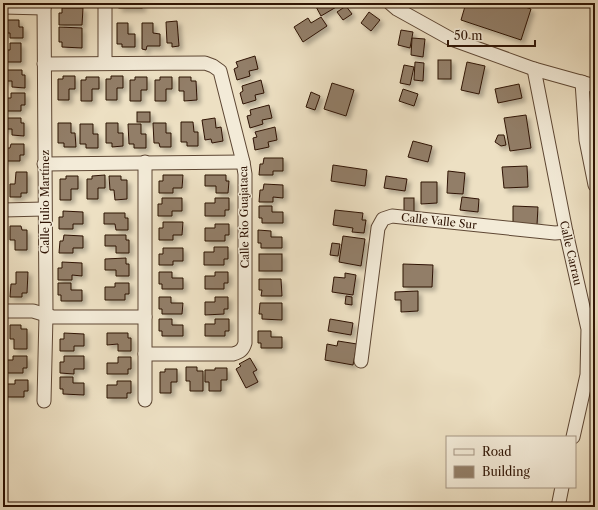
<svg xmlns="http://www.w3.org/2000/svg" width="598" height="510" font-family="'Libre Caslon Text',serif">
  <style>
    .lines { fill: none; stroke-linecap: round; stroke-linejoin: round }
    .stream { stroke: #7a6550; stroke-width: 3.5 }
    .building { fill: #927e67; stroke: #2f1404; filter: url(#shadow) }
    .minor-casing { stroke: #5e4734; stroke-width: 15 }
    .minor { stroke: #f3ebd8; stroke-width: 13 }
    .labels { text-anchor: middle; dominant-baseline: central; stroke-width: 3; stroke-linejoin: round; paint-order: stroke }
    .street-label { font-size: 11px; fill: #2f1404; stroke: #f3ebd8 }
  </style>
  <defs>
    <filter id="shadow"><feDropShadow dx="3.5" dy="3.5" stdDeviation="2" flood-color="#0004"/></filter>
  </defs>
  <rect width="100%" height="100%" fill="#ede0c3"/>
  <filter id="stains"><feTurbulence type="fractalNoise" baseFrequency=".005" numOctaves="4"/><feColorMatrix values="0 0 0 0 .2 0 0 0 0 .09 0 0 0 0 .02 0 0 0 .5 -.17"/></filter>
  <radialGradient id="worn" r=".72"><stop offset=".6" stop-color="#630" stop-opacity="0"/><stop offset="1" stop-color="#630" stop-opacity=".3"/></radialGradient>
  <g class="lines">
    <path class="stream" d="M3,502l3,5"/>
  </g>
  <g class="building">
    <rect x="119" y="3" width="23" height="5"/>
    <path d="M314,3h29l-22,13z"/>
    <path d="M466,3h47l18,6 -10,31 -60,-20z"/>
    <path d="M346,6l6,8 -9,6 -6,-8z"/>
    <path d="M62,8h21l-1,17h-23v-12h3z"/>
    <path d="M369,12l11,8 -9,11 -10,-8z"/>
    <path d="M321,17l6,9 -24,16 -9,-15 14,-9 3,5z"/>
    <path d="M3,20h16v7h4v11h-13v-5h-7z"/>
    <path d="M177,21l2,25 -7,1v-4h-5l-1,-21z"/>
    <path d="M117,23h11v11h7v13h-13v-3h-5z"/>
    <path d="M142,23h11v10l7,1v12h-13l-1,4 -4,-1z"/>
    <path d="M59,27l23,1v20l-20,-1v-5h-3z"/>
    <path d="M401,30l12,2 -3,16 -12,-3z"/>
    <path d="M412,38l13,1 -2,18 -12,-2z"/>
    <path d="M10,43h11v19h-18v-12h7z"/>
    <path d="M255,56l3,13 -9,2 1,5 -13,4 -3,-11 4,-2 -2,-5z"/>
    <rect x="438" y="60" width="13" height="19"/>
    <path d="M415,62l9,1 -1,18 -9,-1z"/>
    <path d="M467,62l18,4 -6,28 -18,-4z"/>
    <path d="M404,65l10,2 -4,18 -10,-2z"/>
    <path d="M3,70h19v5h3v13l-13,-1v-6h-9z"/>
    <path d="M63,76h12v13h-6v11h-11v-21h5z"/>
    <path d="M111,76h12v12h-6v12h-11v-21h5z"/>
    <path d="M86,77h13v12h-7v12h-11v-21h5z"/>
    <path d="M135,77h12v13h-6v11h-11v-21h5z"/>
    <path d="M160,77h12v12h-6v12h-11v-21h5z"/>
    <path d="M179,77h12v4h5l1,19 -13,1v-10h-5z"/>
    <path d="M261,80l3,13 -9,2 1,5 -13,4 -3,-11 3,-2 -1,-5z"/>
    <path d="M332,83l22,7 -8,26 -22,-7z"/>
    <path d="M519,84l3,14 -24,5 -3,-14z"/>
    <path d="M403,89l15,5 -4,12 -15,-5z"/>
    <path d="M311,92l9,4 -5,14 -9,-3z"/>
    <path d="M11,93h14v12h-4v6h-18v-13h8z"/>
    <path d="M269,105l3,13 -10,2 1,4 -13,4 -3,-12 4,-1 -1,-5z"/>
    <rect x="137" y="112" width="13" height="10"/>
    <path d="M526,115l5,33 -21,3 -6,-33z"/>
    <path d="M3,118h18v5h3v13l-12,-1v-6h-9z"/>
    <path d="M215,118l1,10 5,-1 2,14 -11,2 -1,-4 -6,1 -3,-20z"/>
    <path d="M181,122h12l1,10h4v14h-11v-4h-6z"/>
    <path d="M58,123h13v10h4l1,14h-12v-4h-6z"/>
    <path d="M106,123h12v10h5v13l-11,1v-4h-6z"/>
    <path d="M153,123h13v10h5v14h-11l-1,-4h-5z"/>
    <path d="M80,124h13v10h5v14h-12v-4h-6z"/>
    <path d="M128,124h13v10h5v14h-12v-4h-5z"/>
    <path d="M275,127l2,13 -9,2 1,5 -14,3 -2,-12 4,-1 -2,-5z"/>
    <path d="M498,135h6l2,10 -5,1 -6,-4z"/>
    <path d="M413,141l19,5 -4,16 -20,-5z"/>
    <path d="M11,144h13v11h-4v6h-17v-13h7z"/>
    <path d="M264,158h19v13h-10v4h-14l1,-11h3z"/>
    <path d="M333,165l34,5 -2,16 -34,-5z"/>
    <path d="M527,166l1,21 -24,1 -2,-21z"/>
    <rect x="3" y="171" width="1" height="22"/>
    <path d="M448,171l17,2 -2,21 -16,-1z"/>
    <path d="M16,172h11v21h-6v4h-11v-13h5z"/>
    <path d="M105,175v13h-7v11h-11v-20h5v-3z"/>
    <path d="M163,175h20l-1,13h-9v5h-14v-12h4z"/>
    <path d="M205,175h21v6h3l-1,12h-12v-7h-11z"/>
    <path d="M66,176h12v13h-7v11h-11v-21h6z"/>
    <path d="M109,176h12v4h6v19l-12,1 -1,-10h-4z"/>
    <path d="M386,176l21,3 -2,12 -21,-3z"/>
    <path d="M421,182h16v21l-16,1z"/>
    <path d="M264,184l19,1v13l-10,-1v5h-14l1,-12h3z"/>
    <path d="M462,197l17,2 -1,13 -18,-2z"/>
    <path d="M162,198h20v13h-10v5h-14v-12h4z"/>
    <path d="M215,198h14v12h-4v6h-20v-13h10z"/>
    <rect x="404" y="198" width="10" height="14"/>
    <path d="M259,206h13v6h11v11h-21v-5h-3z"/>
    <path d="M513,206l25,1 -1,18 -24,-1z"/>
    <path d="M335,210l28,3 -1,7h4l-2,13 -12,-1 1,-4 -20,-3z"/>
    <path d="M63,211l20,1v12h-10v5h-14v-12h4z"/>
    <path d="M104,213h21v5h3v12h-12l-1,-6h-11z"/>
    <path d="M163,222h20l-1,13h-9v5h-14v-12h4z"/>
    <path d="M215,224h14v11h-4v6h-20v-13h10z"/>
    <rect x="3" y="225" width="2" height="12"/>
    <path d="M10,226h11l1,4h5v20h-12v-10h-5z"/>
    <path d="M258,230l13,1v6h11v11h-21v-5h-3z"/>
    <path d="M64,235l19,1v12h-10v5h-14l1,-12h3z"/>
    <path d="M105,235h21v5h3v13h-13v-7h-11z"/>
    <path d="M343,236l22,3 -4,27 -22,-4z"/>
    <path d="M332,243l8,1 -2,12 -8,-1z"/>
    <path d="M214,247h14v12h-4v6h-20v-13h10z"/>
    <path d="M163,248h20v13h-10v4h-14v-11h4z"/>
    <rect x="259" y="254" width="23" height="17"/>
    <path d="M126,258v6h3v12h-13v-6h-11v-11z"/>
    <path d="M62,262l20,1v13l-10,-1v5h-14v-12h4z"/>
    <path d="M403,264l30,1 -1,22h-29z"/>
    <path d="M16,272h12l-1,21h-5v4h-12l1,-13h5z"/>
    <path d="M159,272h13v6h11v11h-21v-5h-3z"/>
    <path d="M215,272h13v11h-4v6h-19v-13h10z"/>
    <path d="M345,273l11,2 -3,20 -21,-3 2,-15 11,1z"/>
    <path d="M259,279h22l1,17h-21l1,-6h-3z"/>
    <rect x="3" y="283" width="2" height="14"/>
    <path d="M58,283h13v7h11v11h-21v-6h-3z"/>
    <path d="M115,283h14v11h-4v6h-20v-13h10z"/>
    <path d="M418,291v20l-17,1v-12h-6v-8z"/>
    <path d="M346,296l6,1v8l-7,-1z"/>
    <path d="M159,297h12v6h12l-1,11h-20v-5h-3z"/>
    <path d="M215,297h13v12h-4v5l-19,1v-13h10z"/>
    <path d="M260,303h22v17l-20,-1v-5h-3z"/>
    <path d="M159,319h13v6h11v11h-21v-5h-3z"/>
    <path d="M215,319h14v12h-4v5h-20v-12h10z"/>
    <path d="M330,319l23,4 -2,12 -23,-4z"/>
    <path d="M10,325h11v4h6v20h-13v-10h-4z"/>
    <path d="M258,331h13v6h11v11h-21v-5h-3z"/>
    <path d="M64,333l20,1v12h-10v5h-14v-12h4z"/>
    <path d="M107,333h21v5h3v13h-13v-7l-11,1z"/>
    <path d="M338,341l19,3 -4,21 -28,-5 2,-16 10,2z"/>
    <path d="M13,356h14v12h-4v5h-20v-13h10z"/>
    <path d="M64,356h20v13h-10v5l-14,-1v-11h4z"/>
    <path d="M118,357h13v12h-3v5h-21v-11h11z"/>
    <path d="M250,358l7,12 -4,2 5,10 -12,6 -10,-19 5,-3 -2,-2z"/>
    <path d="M186,367h11v4h6v20h-13v-10h-4z"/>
    <path d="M215,368h12v12h-6v11h-12v-9h-4v-12h10z"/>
    <path d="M165,369h12v13h-6v11h-11v-21h5z"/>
    <path d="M60,377h13v6h11v12l-21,-1v-5h-3z"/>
    <path d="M15,380h13v11h-4v6h-19v-13h10z"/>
    <path d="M117,381h14v12h-4v5h-20v-13h10z"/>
  </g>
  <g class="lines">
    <g class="minor-casing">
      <g id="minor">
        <path d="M44,3l2,312 -2,86"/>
        <path d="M105,3v60"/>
        <path d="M390,3l7,6 54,30 83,30 61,17"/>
        <path d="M3,7l41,1"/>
        <path d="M44,64l161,-1 8,3 7,5 23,91 2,12v169c-2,7 -5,9 -12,11h-88"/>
        <path d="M534,69l32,163 22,97 -1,46 -14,62"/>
        <path d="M582,82l4,58 9,45"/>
        <path d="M145,162v238"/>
        <path d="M44,164l199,-2"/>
        <path d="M3,210l41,-1"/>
        <path d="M3,311h30l20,6h92"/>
        <path d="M361,361l17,-133 5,-9 9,-3 163,17 11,-1"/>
        <path d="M558,507l4,-20"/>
      </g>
    </g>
    <use href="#minor" class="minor"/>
  </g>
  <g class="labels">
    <g class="street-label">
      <text transform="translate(45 202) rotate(-90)">Calle Julio Martínez</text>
      <text transform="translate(244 217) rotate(-91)">Calle Río Guajataca</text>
      <text transform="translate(439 221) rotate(6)">Calle Valle Sur</text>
      <text transform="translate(571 253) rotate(77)">Calle Carrau</text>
    </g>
  </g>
  <rect width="598" height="510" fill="none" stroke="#ede0c3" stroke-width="16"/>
  <rect x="4" y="4" width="590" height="502" fill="none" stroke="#2f1404" stroke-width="2"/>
  <rect x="8" y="8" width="582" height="494" fill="none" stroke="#2f1404"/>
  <rect x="446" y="436" width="130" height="52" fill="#f3ebd8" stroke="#a59583"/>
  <rect x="454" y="449" width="20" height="6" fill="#f3ebd8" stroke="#a59583"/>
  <text x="482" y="456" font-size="12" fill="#2f1404">Road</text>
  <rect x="454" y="466" width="20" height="12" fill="#927e67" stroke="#a59583"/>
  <text x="482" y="476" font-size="12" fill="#2f1404">Building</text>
  <path d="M448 40v6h87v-6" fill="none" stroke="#2f1404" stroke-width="2"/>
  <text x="454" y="40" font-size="12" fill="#2f1404" stroke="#f3ebd8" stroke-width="3" paint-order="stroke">50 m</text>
  <rect width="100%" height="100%" filter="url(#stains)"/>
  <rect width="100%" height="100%" fill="url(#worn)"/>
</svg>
